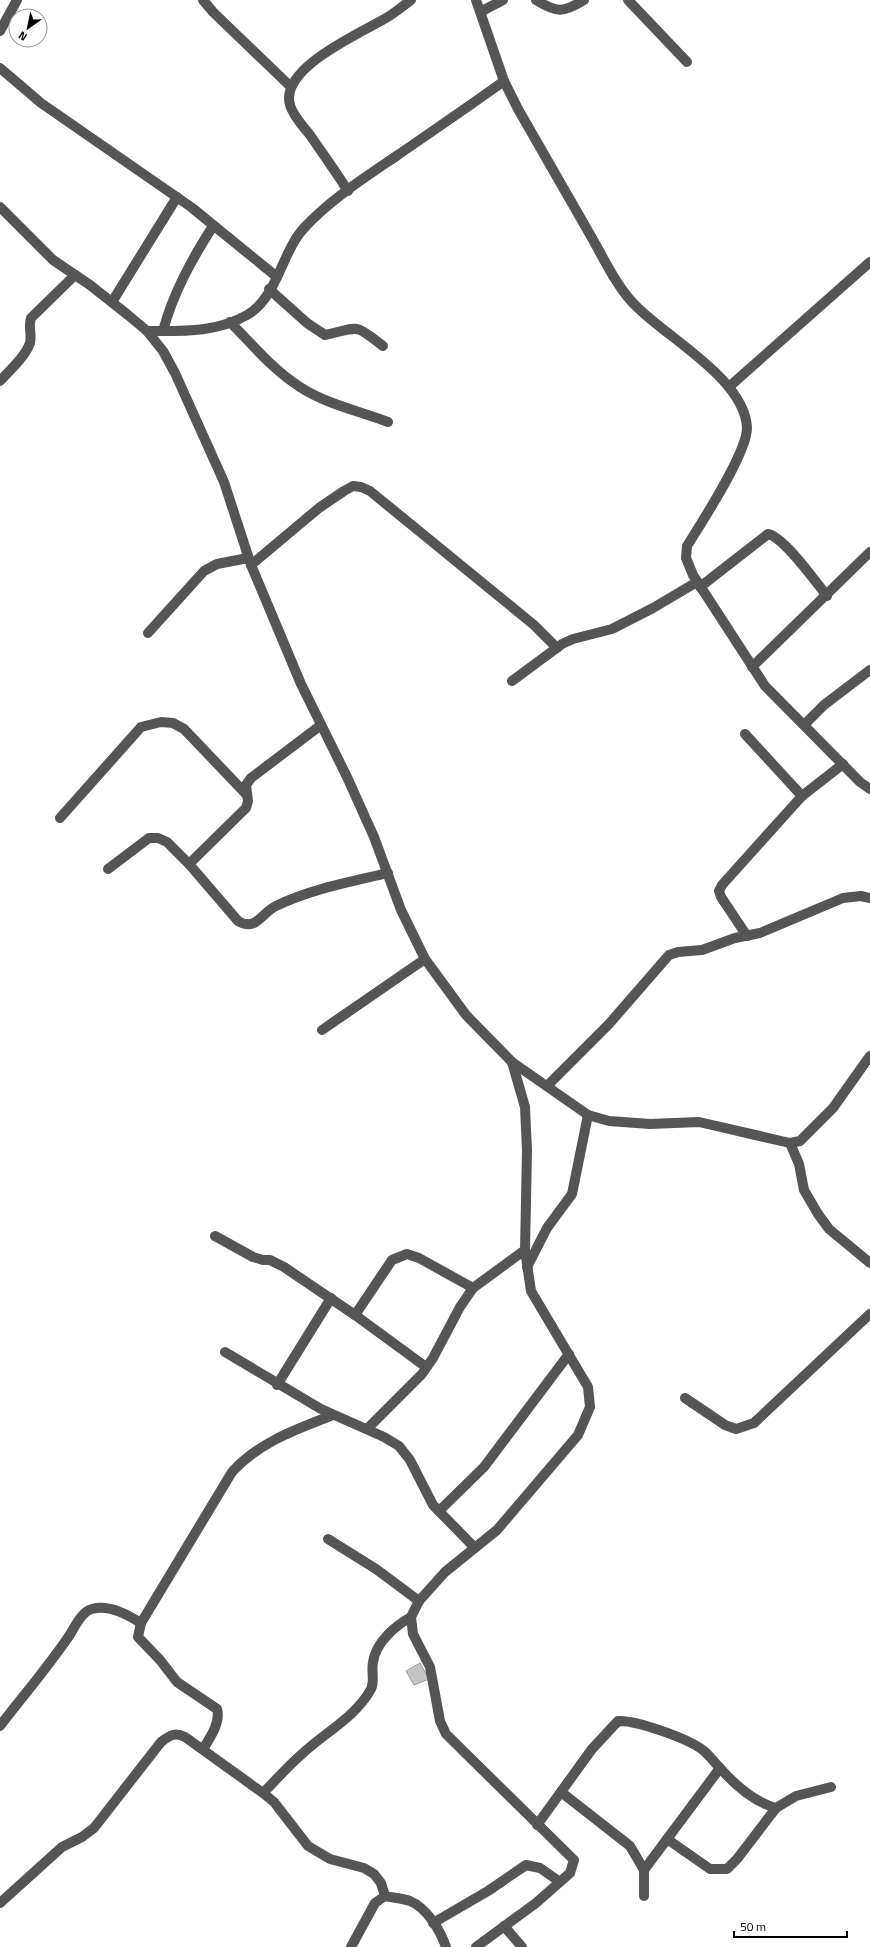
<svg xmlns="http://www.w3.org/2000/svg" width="870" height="1947" font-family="'Titillium Web',sans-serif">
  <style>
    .building { fill: #c4c4c4; stroke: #999 }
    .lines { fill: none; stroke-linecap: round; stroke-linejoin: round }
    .minor { stroke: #555; stroke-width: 10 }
  </style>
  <rect width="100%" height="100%" fill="#fff"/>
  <path class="building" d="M420,1663l9,16 -15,6 -8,-14z"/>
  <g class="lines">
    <g class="minor">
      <path d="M203,0l10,12 77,74"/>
      <path d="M476,0l28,81 14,28c25,43 49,86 74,129 12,21 26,51 44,68 31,32 109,73 111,122 0,25 -45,94 -60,118l-1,12 7,17 72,111 95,96 10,7"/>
      <path d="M536,0c21,13 27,13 48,0"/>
      <path d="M628,0l59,62"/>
      <path d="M482,11l21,-11"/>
      <path d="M0,31l17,-31"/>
      <path d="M0,68l41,35 150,104 86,70"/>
      <path d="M348,191c-12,-19 -25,-37 -38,-56 -7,-9 -17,-19 -20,-30 -11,-37 71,-72 96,-87 9,-5 17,-12 25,-18"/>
      <path d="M0,207l53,53 37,25 38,30 19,16 16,20 12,22 49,109 27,83 50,119 46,93 27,60 27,73 24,49 41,56 46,47 76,53 21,6 41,3 49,-2 91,21 10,-2 33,-33 37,-52"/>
      <path d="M269,289l38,34 18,12c34,-7 28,-13 58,11"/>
      <path d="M112,302l65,-105"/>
      <path d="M230,322c22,22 43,48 70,65 26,17 59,24 88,35"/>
      <path d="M147,331c34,0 69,2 100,-16 31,-18 34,-62 57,-87 26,-28 60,-50 91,-71 36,-25 73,-50 109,-76"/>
      <path d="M163,331c10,-38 29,-72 50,-105"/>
      <path d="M0,381c10,-11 25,-24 30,-38 2,-9 -2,-17 1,-25l44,-43"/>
      <path d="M730,386l140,-124"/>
      <path d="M251,565l68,-57 25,-17 9,-5 8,1 9,4 164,134 23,23"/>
      <path d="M700,587l68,-53c16,3 47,47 59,62"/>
      <path d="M148,633l56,-62 13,-7 31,-6"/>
      <path d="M752,667l118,-115"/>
      <path d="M512,681l50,-37 11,-5 39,-10 41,-21 44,-26"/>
      <path d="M804,725l20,-20 46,-35"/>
      <path d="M745,734l57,62"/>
      <path d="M60,818l81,-91 20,-5 12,1 11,6 62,65"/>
      <path d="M189,864l57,-56 2,-7 -2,-16 5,-7 70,-53"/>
      <path d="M108,869l41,-31h9l9,4 22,22 49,57c18,11 23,-8 38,-15 35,-17 74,-24 112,-33"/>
      <path d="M747,936l-26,-39 -2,-6 3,-6 80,-89 41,-32"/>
      <path d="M322,1030l103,-71"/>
      <path d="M547,1086l62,-62 60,-69 9,-3 24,-2 33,-12 25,-5 83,-35 18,-2 9,2"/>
      <path d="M790,1143l9,21 5,26 14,24 11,15 41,34"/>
      <path d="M215,1236l38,21 10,3h7l14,7 71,48 71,52"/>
      <path d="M527,1267l20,-39 25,-34 16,-79"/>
      <path d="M355,1315l37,-55 15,-6 12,4 54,30"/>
      <path d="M225,1352l96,57 63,28 15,9 11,14 23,45 42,43"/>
      <path d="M277,1385l54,-87"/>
      <path d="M685,1398l40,27 11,4 18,-6 116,-109"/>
      <path d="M367,1429l55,-55 11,-16 27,-51 13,-19 52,-38"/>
      <path d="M439,1511l45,-44 85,-113"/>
      <path d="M328,1539l48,30 43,32"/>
      <path d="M0,1726c23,-30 48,-59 69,-90 6,-9 12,-24 23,-27 17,-5 36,6 49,14"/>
      <path d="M203,1749c7,-11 18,-27 14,-40l-40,-27 -17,-22 -22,-23 3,-14 91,-151c27,-30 65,-43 101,-57"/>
      <path d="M561,1792l69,54 14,24v26"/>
      <path d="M263,1793c13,-13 25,-27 39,-39 22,-21 54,-37 69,-65 4,-8 0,-18 2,-27 3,-20 22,-36 38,-45"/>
      <path d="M537,1825l55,-76 26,-28c18,-1 72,18 86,30 6,5 10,11 15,16 15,17 35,35 57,41l20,-12 35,-9"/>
      <path d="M667,1839l43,30h17l10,-10 39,-51"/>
      <path d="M644,1870l76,-102"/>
      <path d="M0,1903l62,-56 20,-10 12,-9 67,-86c9,-7 14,-10 24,-5l78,56 11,9 34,44 22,13 34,9 10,6 7,9 4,13"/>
      <path d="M433,1923l55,-32 38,-26 14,3 20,14"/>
      <path d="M504,1926l18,21"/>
      <path d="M351,1947l24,-44 10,-7c8,2 17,2 25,5 17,7 30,29 36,46"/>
      <path d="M476,1947l60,-44 34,-30 4,-13 -128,-126 -6,-13 -10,-54 -17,-33 -2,-17 8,-16 26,-29 52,-42 81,-95 12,-28 -2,-20 -57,-96 -6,-41 2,-100 -2,-43 -13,-45"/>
    </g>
  </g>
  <g transform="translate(28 28) rotate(213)"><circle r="19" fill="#ffffff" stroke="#999999"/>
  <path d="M0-3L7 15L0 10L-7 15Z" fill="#000000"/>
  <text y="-6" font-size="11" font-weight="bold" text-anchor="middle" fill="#000000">N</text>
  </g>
  <path d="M734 1931v6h113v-6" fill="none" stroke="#000000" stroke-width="2"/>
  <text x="740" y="1931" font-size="12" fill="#000000" stroke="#ffffff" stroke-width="3" paint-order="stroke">50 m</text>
</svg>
